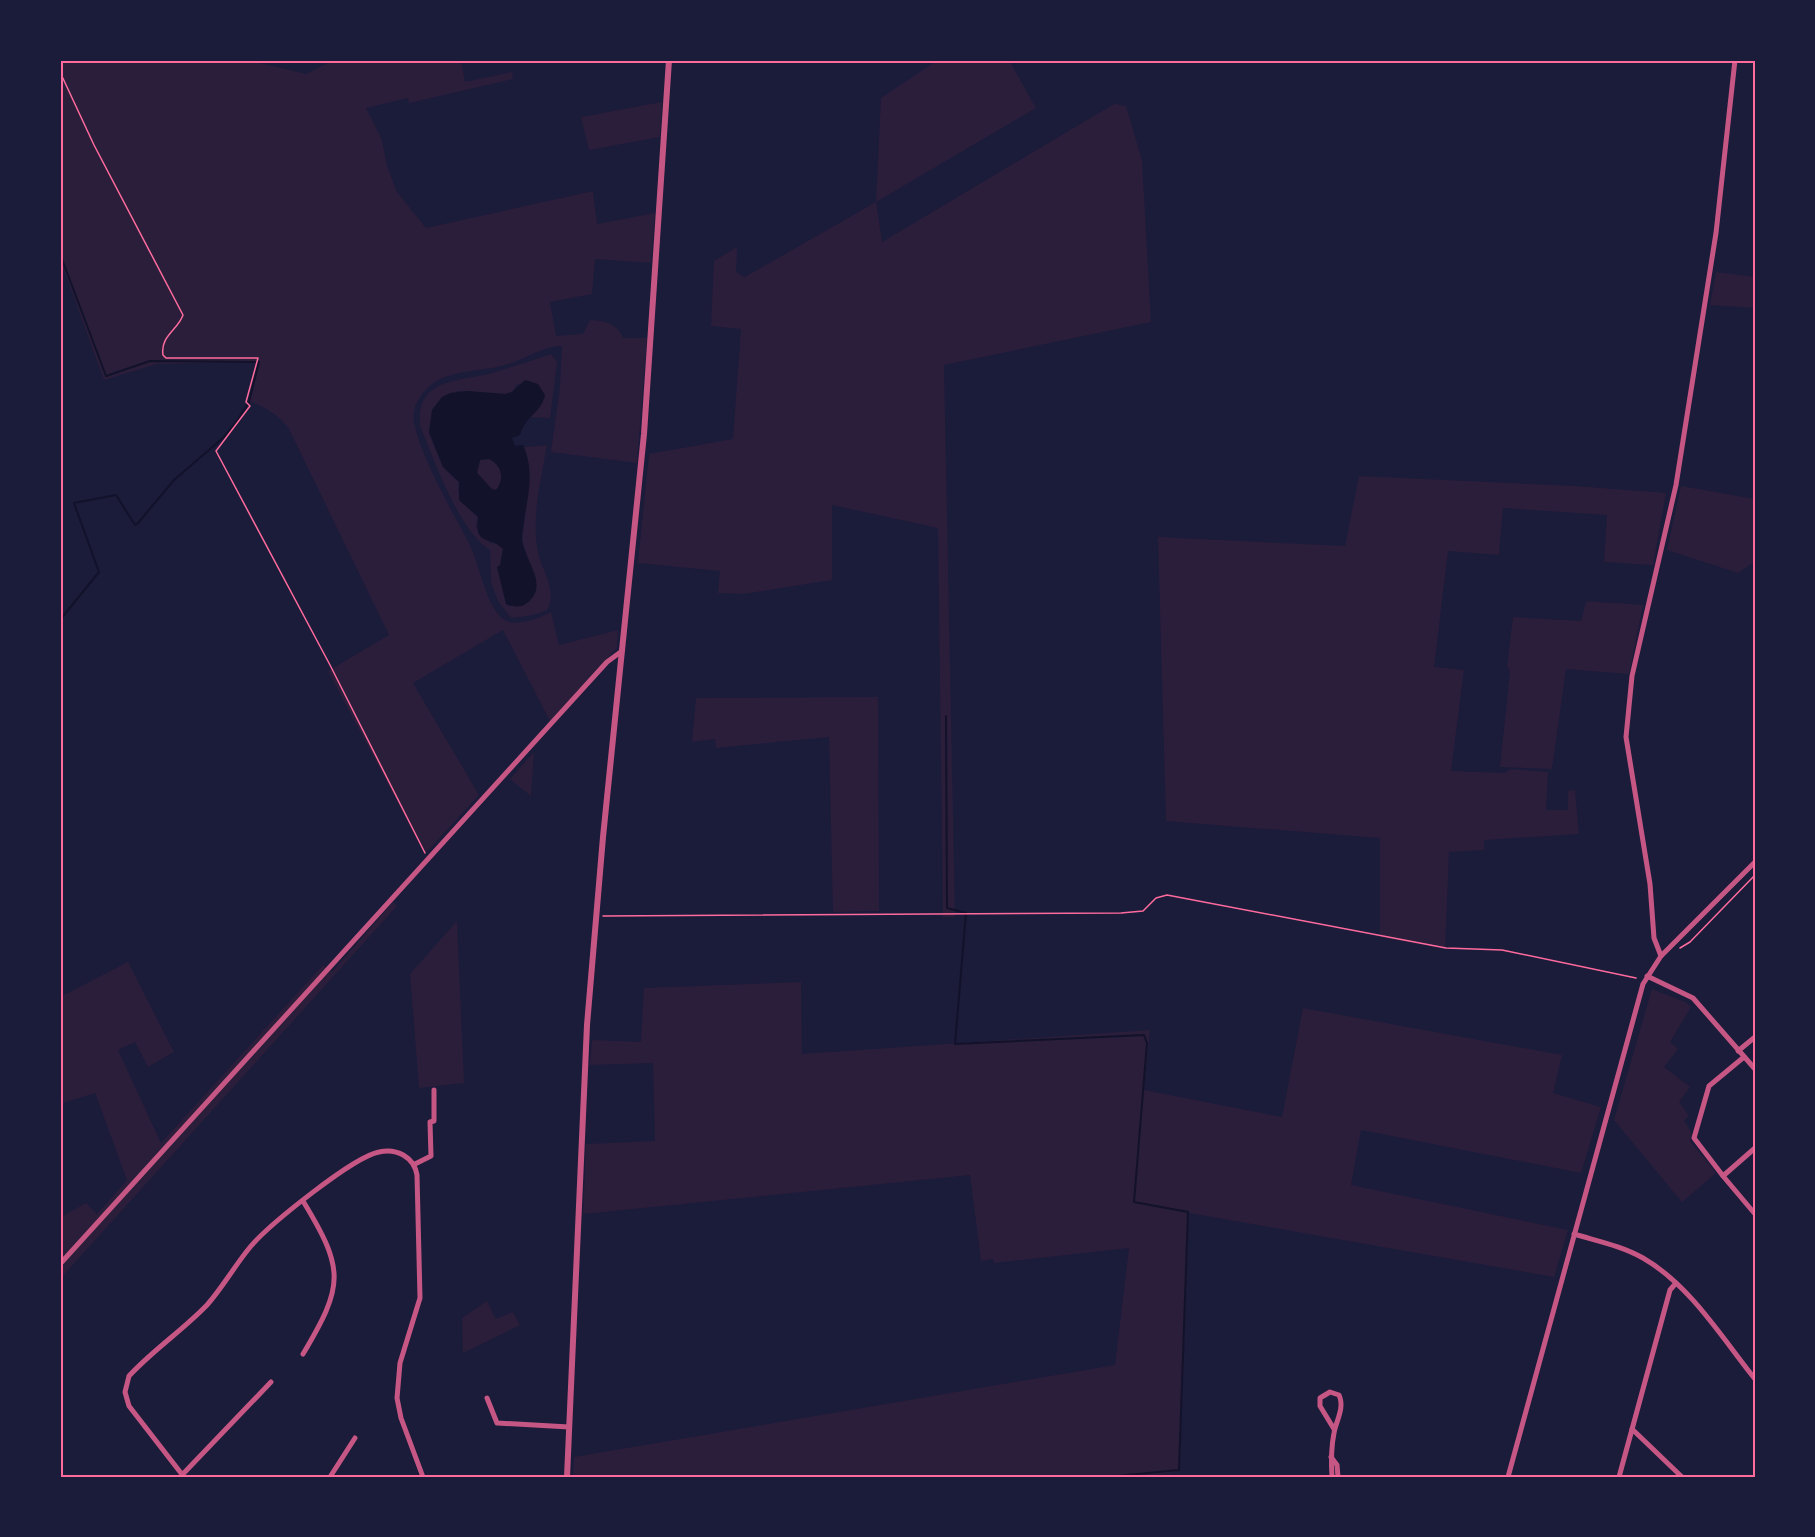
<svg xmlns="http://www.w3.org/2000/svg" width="1815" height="1537" font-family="'Playfair Display',serif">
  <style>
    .green { fill: #2a1e3b }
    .water { fill: #12122b; fill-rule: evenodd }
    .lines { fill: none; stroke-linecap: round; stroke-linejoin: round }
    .stream { stroke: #12122b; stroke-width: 2 }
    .path { stroke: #ff6b9d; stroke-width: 1.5 }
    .minor { stroke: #c65784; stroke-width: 5 }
    .tertiary { stroke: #c65784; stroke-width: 6 }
    .neatline { fill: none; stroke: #ff6b9d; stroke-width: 2 }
  </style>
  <rect width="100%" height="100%" fill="#1b1b3a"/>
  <g class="green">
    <path d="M60,60h188l58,14 28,-14h127l4,22 47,-10 1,7 -104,24 -1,-5 -42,10 16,32 5,26 10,26 29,36 167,-37 4,33 58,-11 -4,50 -56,-4 -3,35 -42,8 6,34 27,-2 7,-14c15,1 27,3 33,18h24l-10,125 -86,-11 9,-65 2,-41c-17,-1 -42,16 -60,20 -22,5 -47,4 -67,16 -9,6 -19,18 -21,29 -6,24 43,109 56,134 10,20 17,68 37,76 11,5 34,-3 44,-9l8,33 59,-15 -1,18 -67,73 -47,-91 -90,53 66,112 -54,59 -97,-183 61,-36 -100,-206c-11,-15 -23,-21 -40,-28l10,-39 -102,2 -53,16 -40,-110 -4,1z"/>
    <path d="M938,60h71l27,48 -160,94 6,40 232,-138 12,2 16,54 9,162 -207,43 11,552h-12l-5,-389 -106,-23v75l-89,14 -25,-1 2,-22 -82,-8 11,-109 84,-15 8,-110 -30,-3 3,-65 23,-14 -1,25 9,5 131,-75 5,-104z"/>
    <path d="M662,102l-2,35 -71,13 -8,-33z"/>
    <path d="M1716,272l39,5v31l-45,-3z"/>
    <path d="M551,354l6,8 -7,56 -22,-1 11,-8 -21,-26 -6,9 -7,2 -48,-3 -28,42 14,34 16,15c-4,17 8,25 19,35l-2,10 14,16 9,1 4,5 -4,25 9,32 16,-1 7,-39 -9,-25 4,-33 -2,-61 23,-2c-6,35 -16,72 -9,107 4,19 20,39 9,58l-13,5 -23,3 -13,-17 -7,-19 -1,-32c-32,-20 -55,-89 -70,-124 -4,-47 35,-44 68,-52 21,-6 42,-13 63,-20z"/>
    <path d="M489,459c13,6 16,20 8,31l-6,-1 -14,-16 3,-13z"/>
    <path d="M1359,476l216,10 91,7 -13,72 -49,-3 3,-47 -104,-7 -4,47 -51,-4 -14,116 30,3 -13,101 53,2 7,-4 37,3 -2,38h22v-19l7,-1 4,44 -95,6v10l-35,2 -4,97 -65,-12v-99l-214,-17 -8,-284 187,9z"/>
    <path d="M1681,486l74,13v62l-17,12 -71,-23z"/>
    <path d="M1586,601l57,4 -14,69 -63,-5 -14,100 -52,-2 10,-96 -3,-4 6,-50 68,4z"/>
    <path d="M878,697l1,214 -46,1 -4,-175 -113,11 -1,-9 -23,3 4,-44z"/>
    <path d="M534,752l-3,44 -21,-17z"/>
    <path d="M393,902l4,4 -337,373v-68l3,5 23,-13 11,11 30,-34 -32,-87 -35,11v-107l68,-35 46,90 -26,15 -13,-25 -17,8 43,93 162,-178 9,7z"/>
    <path d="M457,921l7,162 -45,5 -9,-114z"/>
    <path d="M801,982l1,72 348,-24 -6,60 138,27 21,-109 259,47 -9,38 48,14 -20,66 -220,-43 -10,55 217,45 -14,47 -365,-64 -9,258 -37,6h-570l1,-20 541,-92 14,-117 -135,15 -1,-4 -12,2 -11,-86 -387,39 3,-70 69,-3 -2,-78 -63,2 2,-25 49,2 3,-54z"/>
    <path d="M1652,989l33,13 6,5 -21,35 8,7 -14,18 26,20 -11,15 10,14 -5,4 7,12 -1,9 26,32 -34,29 -68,-82z"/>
    <path d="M487,1301l9,18 17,-7 7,13 -57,28 -1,-35z"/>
  </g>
  <path class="water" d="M525,380l13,4 7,11c-3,17 -20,21 -25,40l-8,3 3,8 8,-1c14,30 2,60 -1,90 -2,23 30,48 5,68 -6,5 -14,4 -21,1l-9,-37 3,-2 3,-16c-13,-14 -29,-2 -25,-32l-19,-17v-18l-16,-15 -14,-35 3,-22 10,-13 8,-4 18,-2 37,3 7,-2zM489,459c13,6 16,20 7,31l-4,-1 -15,-16 3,-13z"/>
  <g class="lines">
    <g class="stream">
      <path d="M60,254l46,122 44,-15 109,1 -10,40 -12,19 -13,16 -50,43 -36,43 -3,2 -19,-30 -42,8 25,69 -39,48"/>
      <path d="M946,716l1,192 19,5 -11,131 189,-9 3,8 -13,159 54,10 -9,258 -72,7"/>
    </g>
    <g class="path">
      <path d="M60,72l34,73 89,170c-5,15 -23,21 -20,40l3,3h92l-12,44 4,4 -34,45 114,214 95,188"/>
      <path d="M603,916l518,-3 22,-2 13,-13 11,-3 279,53 56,2 134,28"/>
      <path d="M1680,948l10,-6 65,-67"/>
    </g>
    <g class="minor">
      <path d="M1661,956l-7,-18 -4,-54 -24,-147 6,-61 44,-191 40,-252 19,-173"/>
      <path d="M1647,976l46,22 62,71"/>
      <path d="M1738,1051l17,-14"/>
      <path d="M1755,1148l-32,28 32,38"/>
      <path d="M415,1164l16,-8 -1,-34 4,-1v-31"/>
      <path d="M1723,1176l-29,-38 15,-52 35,-29"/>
      <path d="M303,1201c42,69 41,84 0,153"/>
      <path d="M1574,1234c23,7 48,12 69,24 47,27 79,80 112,121"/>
      <path d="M60,1264l547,-602 15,-11"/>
      <path d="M487,1398l10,25 72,4"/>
      <path d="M1632,1429l50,48"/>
      <path d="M1331,1457l6,8 1,12"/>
      <path d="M182,1475l89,-93"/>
      <path d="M184,1477l-55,-71 -4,-14 4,-16c24,-26 54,-46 78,-71 16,-18 28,-40 44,-59 19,-22 102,-89 128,-94 18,-4 35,5 38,23l3,123 -20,65 -3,35 4,20 22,59"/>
      <path d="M330,1477l25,-39"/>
      <path d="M1332,1477c-1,-15 -1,-29 2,-44 2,-12 11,-25 5,-38l-9,-3 -10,6v8l14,23"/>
      <path d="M1508,1477l135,-493 18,-28 94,-94"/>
      <path d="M1619,1477l51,-187 6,-7"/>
    </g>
    <path class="tertiary" d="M567,1477l20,-452 16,-188 41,-403 25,-374"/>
  </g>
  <rect width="1815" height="1537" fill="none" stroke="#1b1b3a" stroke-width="123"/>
  <rect x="62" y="62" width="1692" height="1414" class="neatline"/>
</svg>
